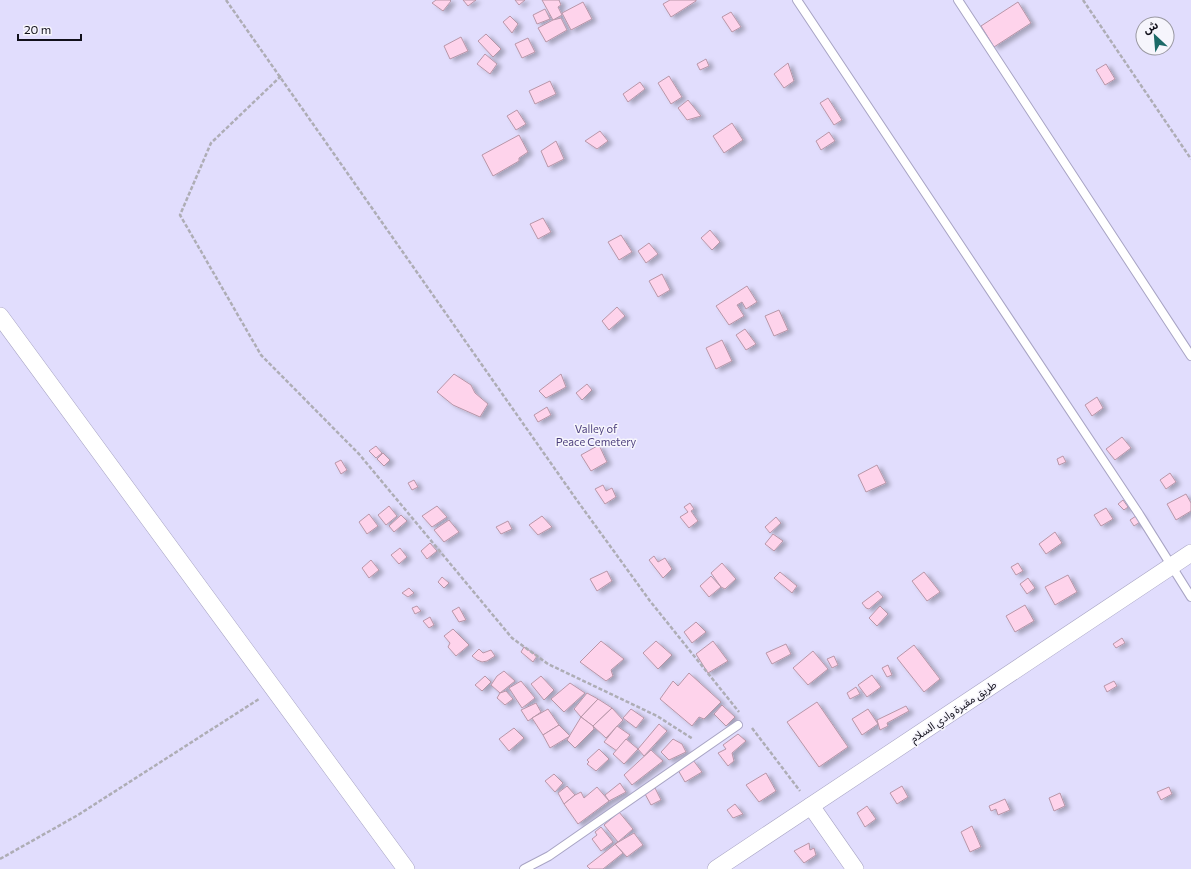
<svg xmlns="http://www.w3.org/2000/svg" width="1191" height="869" font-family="Commissioner,'Noto Sans Arabic',sans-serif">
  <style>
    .green { fill: #e1ddfd; fill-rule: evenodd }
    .building { fill: #fed3eb; stroke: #b796a8; filter: url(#shadow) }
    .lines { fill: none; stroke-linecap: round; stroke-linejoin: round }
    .lane-casing { stroke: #a8a4c4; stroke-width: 10 }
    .street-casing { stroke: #a8a4c4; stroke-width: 18 }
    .path { stroke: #aeadb5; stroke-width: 2.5; stroke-dasharray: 4 2; stroke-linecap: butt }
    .lane { stroke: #fff; stroke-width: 8 }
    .street { stroke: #fff; stroke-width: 17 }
    .labels { text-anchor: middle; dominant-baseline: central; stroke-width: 3; stroke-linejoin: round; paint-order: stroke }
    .park-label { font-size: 11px; fill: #4c3f7d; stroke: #f6f5fc }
    .street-label { font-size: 11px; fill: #11101b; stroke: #f6f5fc }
  </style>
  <defs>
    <filter id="shadow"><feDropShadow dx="4.5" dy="2.5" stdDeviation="2" flood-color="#0004"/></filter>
  </defs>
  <rect width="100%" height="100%" fill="#f6f5fc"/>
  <path class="green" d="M0,0h1191v869h-1191zM1143,24h24v24h-24z"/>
  <g class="building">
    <path d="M436,0h14l1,1 -8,10 -11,-8z"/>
    <path d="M463,0h13l-8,6z"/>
    <path d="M515,0h10l-6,5z"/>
    <path d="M542,0h17l2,5 -3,2 4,8 -9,5z"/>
    <path d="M670,0h26v1l-25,16 -8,-13z"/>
    <path d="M583,2l9,17 -21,11 -9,-17z"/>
    <path d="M1018,2l13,21 -37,24 -13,-21z"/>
    <path d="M545,9l5,10 -13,5 -4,-9z"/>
    <path d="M731,12l10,15 -9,5 -10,-15z"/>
    <path d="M510,16l8,8 -6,9 -9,-11z"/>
    <path d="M561,18l6,12 -21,12 -8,-14 15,-8z"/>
    <path d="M486,34l15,15 -8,8 -15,-16z"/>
    <path d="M461,37l7,14 -18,8 -6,-13z"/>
    <path d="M528,38l7,14 -13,6 -7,-14z"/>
    <path d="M485,54l12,10 -7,10 -13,-10z"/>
    <path d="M706,59l3,7 -9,4 -3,-6z"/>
    <path d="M788,63l6,18 -10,7 -10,-14z"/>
    <path d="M1106,64l9,15 -10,6 -9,-15z"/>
    <path d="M669,76l13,21 -11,7 -13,-21z"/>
    <path d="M550,81l6,13 -21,10 -6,-13z"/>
    <path d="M640,82l5,7 -17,13 -5,-8z"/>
    <path d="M828,98l14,22 -8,5 -14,-22z"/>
    <path d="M688,100l13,16 -14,4 -9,-12z"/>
    <path d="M517,110l9,14 -10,6 -9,-14z"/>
    <path d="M732,123l11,17 -19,13 -11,-17z"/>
    <path d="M600,131l8,10 -11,8 -12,-8z"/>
    <path d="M829,132l6,9 -14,9 -5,-9z"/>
    <path d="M519,135l9,17 -9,6v3l-26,15 -11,-21z"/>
    <path d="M556,141l8,18 -16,8 -7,-16z"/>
    <path d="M543,218l8,14 -13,7 -8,-15z"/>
    <path d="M710,230l10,12 -8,8 -11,-12z"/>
    <path d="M621,235l11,17 -13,8 -11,-18z"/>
    <path d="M649,243l9,11 -12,9 -8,-12z"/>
    <path d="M662,274l8,16 -12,7 -9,-16z"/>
    <path d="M747,286l10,16 -11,7 -4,-7 -5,3 7,11 -15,9 -13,-19z"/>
    <path d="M617,307l8,9 -16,14 -7,-9z"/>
    <path d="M779,310l9,20 -14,6 -9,-20z"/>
    <path d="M745,329l11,15 -10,6 -10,-15z"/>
    <path d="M722,340l10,21 -16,8 -10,-21z"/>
    <path d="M454,374l17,11 4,8 13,11 -8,13 -27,-12 -16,-13z"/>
    <path d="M561,374l5,13 -20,11 -7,-7z"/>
    <path d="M587,384l5,6 -10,10 -6,-7z"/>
    <path d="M1097,397l6,11 -11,8 -7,-11z"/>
    <path d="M547,407l4,8 -13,7 -4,-7z"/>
    <path d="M1122,437l9,11 -16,12 -9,-11z"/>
    <path d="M599,445l8,17 -16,9 -10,-16z"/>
    <path d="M376,446l6,7 -6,5 -7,-7z"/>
    <path d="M383,453l7,7 -6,6 -7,-7z"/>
    <path d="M1063,456l3,6 -7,3 -2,-6z"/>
    <path d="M341,460l6,10 -6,4 -6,-11z"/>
    <path d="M877,465l9,18 -20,9 -8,-17z"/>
    <path d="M1170,473l6,9 -10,7 -6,-9z"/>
    <path d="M414,480l4,7 -6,3 -4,-7z"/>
    <path d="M603,485l3,6 6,-3 4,9 -11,7 -10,-15z"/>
    <path d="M1186,494l5,9v8l-15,9 -9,-16z"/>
    <path d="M1123,500l5,7 -4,3 -6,-6z"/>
    <path d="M690,503l4,6 -3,2 7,10 -9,7 -9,-11 8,-5 -4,-5z"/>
    <path d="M389,506l8,10 -11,9 -8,-10z"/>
    <path d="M437,506l10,11 -15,10 -10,-11z"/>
    <path d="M1106,508l7,11 -12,7 -7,-11z"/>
    <path d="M369,514l9,12 -11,8 -8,-12z"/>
    <path d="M1139,514l4,6 -9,6 -4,-6z"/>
    <path d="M401,515l6,6 -13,11 -5,-6z"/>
    <path d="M542,516l10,11 -14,8 -9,-10z"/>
    <path d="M776,517l5,6 -11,10 -5,-6z"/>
    <path d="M449,520l10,12 -15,10 -10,-12z"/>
    <path d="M508,521l4,8 -11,5 -5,-7z"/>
    <path d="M1055,532l7,11 -16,11 -7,-10z"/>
    <path d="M773,534l10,7 -9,10 -9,-7z"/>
    <path d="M430,543l7,8 -10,8 -6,-8z"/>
    <path d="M400,548l7,9 -8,7 -8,-9z"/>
    <path d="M654,556l4,6 7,-4 7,11 -9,9 -14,-18z"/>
    <path d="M371,560l8,10 -10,8 -7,-10z"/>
    <path d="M722,563l14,16 -11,10 -4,-2 -10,-14z"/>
    <path d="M1018,563l5,8 -7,4 -5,-8z"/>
    <path d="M607,571l5,10 -15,10 -7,-12z"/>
    <path d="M780,572l17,14 -5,7 -18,-15z"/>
    <path d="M924,572l16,20 -13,9 -15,-20z"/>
    <path d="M1068,575l9,17 -22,13 -10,-18z"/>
    <path d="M711,576l10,11 -12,10 -9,-11z"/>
    <path d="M442,577l7,6 -5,5 -6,-6z"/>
    <path d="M1028,578l7,10 -8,6 -7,-10z"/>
    <path d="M409,588l5,5 -6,4 -6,-4z"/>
    <path d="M878,591l5,6 -14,12 -3,-1 -4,-5z"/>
    <path d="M1025,605l9,16 -19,11 -9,-16z"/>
    <path d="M417,606l4,5 -6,3 -3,-6z"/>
    <path d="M880,606l8,8 -11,12 -8,-8z"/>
    <path d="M459,607l7,13 -7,2 -7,-11z"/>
    <path d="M430,617l4,8 -5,3 -6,-7z"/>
    <path d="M696,622l10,10 -14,11 -8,-11z"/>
    <path d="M453,629l16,16 -13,11 -8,-9 2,-4 -6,-7z"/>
    <path d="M1122,638l3,5 -9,5 -3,-4z"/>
    <path d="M601,641l23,18 -13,11 2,6 -7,5 -26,-19z"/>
    <path d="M656,641l16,14 -14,14 -15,-16z"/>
    <path d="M713,641l15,20 -20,12 -12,-19z"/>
    <path d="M786,644l5,10 -19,10 -6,-11z"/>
    <path d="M914,645l26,34 -16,13 -27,-34z"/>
    <path d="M524,647l13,9 -4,6 -12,-10z"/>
    <path d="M479,649l4,4 8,-3 4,6 -8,5 -5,1 -5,-2 -5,-4z"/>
    <path d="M813,651l15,18 -20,16 -15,-17z"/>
    <path d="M834,656l4,9 -6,3 -5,-9z"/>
    <path d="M888,665l4,10 -5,2 -5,-9z"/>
    <path d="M504,671l11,10 -15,12 -9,-8 6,-9z"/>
    <path d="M689,673l32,29 -17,17 -5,-2 -7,9 -32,-27 13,-18 5,5z"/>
    <path d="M872,675l9,12 -14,10 -9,-12z"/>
    <path d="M485,676l6,6 -9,9 -7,-6z"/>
    <path d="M541,676l13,14 -10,10 -13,-16z"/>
    <path d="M521,681l14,17 -13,10 -13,-20z"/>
    <path d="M1114,681l3,5 -10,6 -3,-6z"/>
    <path d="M570,683l15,10 -21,19 -13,-13z"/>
    <path d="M856,687l4,7 -10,5 -3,-6z"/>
    <path d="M506,691l7,8 -8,6 -8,-7 3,-5z"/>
    <path d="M587,693l11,6 -17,18 -7,-8z"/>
    <path d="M598,699l14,9 -19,18 -12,-9z"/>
    <path d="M817,702l31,45 -29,20 -32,-45z"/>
    <path d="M536,703l5,9 -13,9 -7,-11z"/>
    <path d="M722,705l13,12 -9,9 -12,-12z"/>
    <path d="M906,706l3,5 -22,12 1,3 -8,4 -3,-10z"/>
    <path d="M612,708l11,12 -17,18 -13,-12z"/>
    <path d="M548,709l11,16 -16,10 -11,-17z"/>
    <path d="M631,709l13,9 -8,10 -13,-10z"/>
    <path d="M868,709l10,15 -16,11 -10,-16z"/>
    <path d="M581,717l12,9 1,3 -19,19 -8,-8z"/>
    <path d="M659,724l8,7 -23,25 -6,-7z"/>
    <path d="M559,725l11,11 -20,12 -7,-13z"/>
    <path d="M617,726l13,9 -13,16 -13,-9z"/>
    <path d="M514,728l10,10 -15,13 -10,-12z"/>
    <path d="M738,734l8,7 -14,12 2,8 -6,5 -10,-13 8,-4 -3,-4z"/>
    <path d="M626,739l12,10 -14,15 -11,-10z"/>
    <path d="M673,739l9,5 4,8 -17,8 -8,-8z"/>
    <path d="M599,749l10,10 -13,12 -9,-7 2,-2 -2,-2z"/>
    <path d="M651,750l12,11 -31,24 -8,-10z"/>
    <path d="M693,760l9,12 -17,10 -7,-12z"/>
    <path d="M766,773l10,18 -17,11 -13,-17z"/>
    <path d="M554,774l9,9 -8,9 -10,-11z"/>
    <path d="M620,783l6,9 -17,9 -4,-6z"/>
    <path d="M567,786l8,9 -11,9 -6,-11z"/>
    <path d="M902,786l6,11 -11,7 -7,-11z"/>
    <path d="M597,787l12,14 -31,23 -14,-20 11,-9 6,-3 3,6z"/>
    <path d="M1169,787l3,7 -11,6 -4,-8z"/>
    <path d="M655,788l6,12 -10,5 -7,-13z"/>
    <path d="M1060,793l5,13 -11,5 -5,-13z"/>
    <path d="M1005,799l5,11 -12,5 -2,-6 -5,2 -2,-5z"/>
    <path d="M735,804l8,10 -10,4 -6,-8z"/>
    <path d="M867,806l9,13 -11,8 -8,-14z"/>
    <path d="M619,812l14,17 -15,13 -14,-17z"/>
    <path d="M972,826l9,21 -11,5 -9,-20z"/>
    <path d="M601,827l12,15 -12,9 -9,-12 5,-4 -2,-3z"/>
    <path d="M634,833l9,12 -16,12 -12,-13z"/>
    <path d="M618,842l-3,2 8,9 -20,16h-13l-3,-3z"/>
    <path d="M809,843l1,7 4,-2 2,7 -12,8 -10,-12z"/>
  </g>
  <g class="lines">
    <g class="lane-casing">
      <g id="lane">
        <path d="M797,0l342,514 52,83"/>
        <path d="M958,0l233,356"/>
        <path d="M524,869l25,-13 189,-131"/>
      </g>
    </g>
    <g class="street-casing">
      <g id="street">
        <path d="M0,316l406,553"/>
        <path d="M811,806l44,63"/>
        <path d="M716,869l475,-316"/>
      </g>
    </g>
    <g class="path">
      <path d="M226,0l350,499 74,102 89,111"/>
      <path d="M1083,0l108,159"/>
      <path d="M281,76l-70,67 -31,72 81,140 98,99 153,184 36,26 109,52 36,23"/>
      <path d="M752,728l48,63"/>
      <path d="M0,859l78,-44 181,-116"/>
    </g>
    <use href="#lane" class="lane"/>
    <use href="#street" class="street"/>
  </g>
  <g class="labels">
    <g class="park-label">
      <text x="596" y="428">Valley of<tspan x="596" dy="13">Peace Cemetery</tspan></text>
    </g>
    <g class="street-label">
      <text transform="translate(953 711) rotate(-34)">طريق مقبرة وادي السلام</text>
    </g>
  </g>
  <g transform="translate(1155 36) rotate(334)"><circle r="19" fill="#f6f5fc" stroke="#9a99a2"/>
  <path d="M0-3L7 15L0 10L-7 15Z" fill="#1c6967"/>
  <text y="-6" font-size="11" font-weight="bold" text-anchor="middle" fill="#11101b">ش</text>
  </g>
  <path d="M18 34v6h63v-6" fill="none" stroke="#11101b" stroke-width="2"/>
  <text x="24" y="34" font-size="12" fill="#11101b" stroke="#f6f5fc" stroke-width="3" paint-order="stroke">20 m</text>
</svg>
